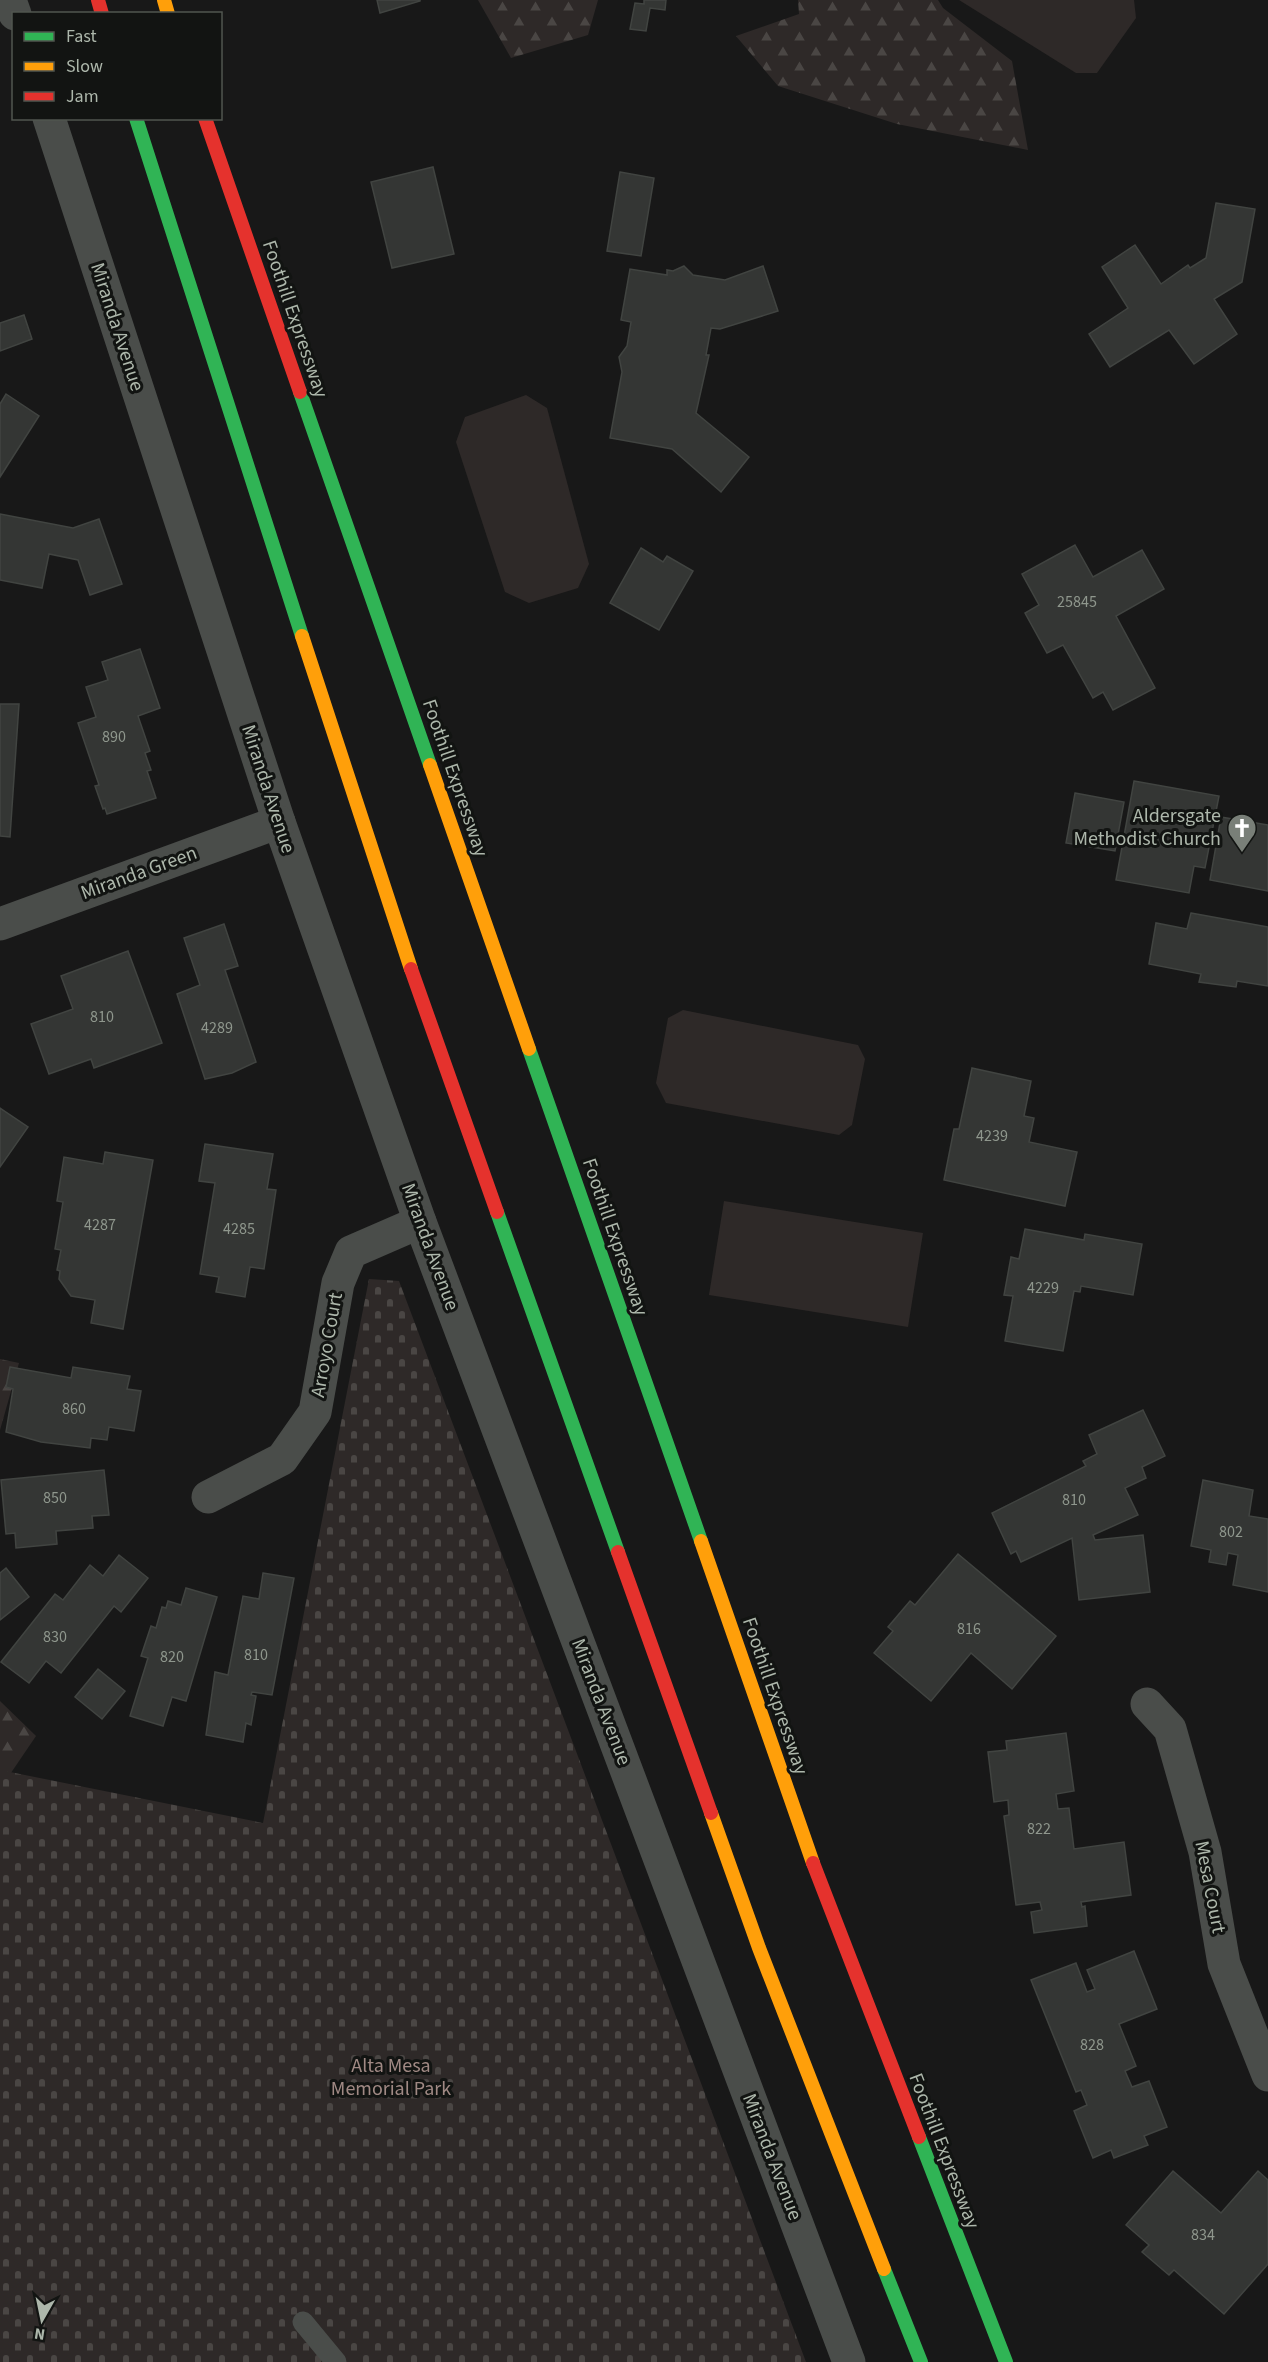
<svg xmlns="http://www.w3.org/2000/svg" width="1268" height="2362" font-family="'Source Sans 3',sans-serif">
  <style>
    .forest { fill: url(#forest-firs) }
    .cemetery { fill: url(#cemetery-stones) }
    .pitch { fill: #2e2928 }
    .building { fill: #343634; stroke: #414441; stroke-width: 1.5 }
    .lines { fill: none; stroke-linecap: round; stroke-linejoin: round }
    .lane { stroke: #4a4d4a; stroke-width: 21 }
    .street { stroke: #4a4d4a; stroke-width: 33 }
    .fast { stroke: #30b455; stroke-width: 14 }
    .slow { stroke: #ff9f0a; stroke-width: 14 }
    .jam { stroke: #e5322d; stroke-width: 14 }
    .labels { text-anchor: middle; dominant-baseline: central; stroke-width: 6; stroke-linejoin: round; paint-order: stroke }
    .number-label { font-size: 16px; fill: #8f978d }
    .street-label { font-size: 20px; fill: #adb7ab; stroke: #121412 }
    .poi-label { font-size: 20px; fill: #adb7ab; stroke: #121412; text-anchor: end }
    .park-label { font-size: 20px; fill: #a08984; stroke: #121412 }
  </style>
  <defs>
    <pattern id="forest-firs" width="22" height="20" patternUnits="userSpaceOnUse" patternTransform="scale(1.5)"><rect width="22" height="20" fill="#2e2928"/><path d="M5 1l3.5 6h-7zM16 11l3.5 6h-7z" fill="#4a4644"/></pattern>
    <pattern id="cemetery-stones" width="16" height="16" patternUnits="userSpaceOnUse" patternTransform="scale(1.5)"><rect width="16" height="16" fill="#2e2928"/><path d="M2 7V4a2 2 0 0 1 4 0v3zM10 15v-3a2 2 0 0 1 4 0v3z" fill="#4a4644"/></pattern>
  </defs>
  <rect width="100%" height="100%" fill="#181818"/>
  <g class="forest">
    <path d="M478,0h120l-10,35 -77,23z"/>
    <path d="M798,0h140l5,8 69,53 16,89 -131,-26 -119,-38 -42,-50 63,-22z"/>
    <path d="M0,1359l19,4 -19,67z"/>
    <path d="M0,1701l36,35 -36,53z"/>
  </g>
  <path class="cemetery" d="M369,1279l30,2 407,1081h-806v-592l263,53z"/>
  <g class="pitch">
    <path d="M959,0h175l2,18 -39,55h-21z"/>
    <path d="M526,395l21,13 42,156 -11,24 -49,15 -24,-11 -49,-150 9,-25z"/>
    <path d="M683,1010l175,35 7,14 -13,66 -13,10 -173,-32 -10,-20 12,-65z"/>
    <path d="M724,1201l199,32 -15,94 -199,-32z"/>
  </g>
  <g class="building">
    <path d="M377,0h43v1l-40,12z"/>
    <path d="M644,0h22l-1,10 -15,-2 -4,23 -16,-2 5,-26 9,1z"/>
    <path d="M433,167l21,87 -62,14 -21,-86z"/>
    <path d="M620,172l34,6 -13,78 -34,-5z"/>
    <path d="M1216,203l39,6 -13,73 -28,17 23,35 -43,30 -25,-34 -59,37 -21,-33 39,-26 -26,-41 33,-22 26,39 27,-19 2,3 16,-10z"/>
    <path d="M684,266l9,9 32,5 38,-14 15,45 -58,18 -9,-1 -5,27h3l-13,58 53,44 -28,35 -49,-43 -62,-11 12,-66 -3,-15 8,-11 4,-24 -10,-2 9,-51 37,6v-5l6,1z"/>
    <path d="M24,315l8,24 -32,12v-28z"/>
    <path d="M6,394l33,22 -39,61v-73z"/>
    <path d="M0,514l73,14 26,-9 23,65 -32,11 -12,-35 -29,-6 -7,34 -42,-8z"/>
    <path d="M1075,545l18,32 49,-27 22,39 -48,27 39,72 -42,22 -10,-18 -10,6 -30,-53 -16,8 -22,-40 14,-8 -17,-31z"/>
    <path d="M641,548l22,14 4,-6 26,15 -34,59 -49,-27z"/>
    <path d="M140,649l20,59 -22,8 12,35 -5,2 6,17 -4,1 9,27 -49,16 -2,-6 -2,1 -8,-23 4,-1 -21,-62 18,-6 -10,-30 22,-7 -6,-18z"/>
    <path d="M0,704h19l-9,133 -10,-1z"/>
    <path d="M1134,781l85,15 -14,72 -11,-2 -5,27 -73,-13z"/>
    <path d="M1075,793l49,9 -9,49 -49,-8z"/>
    <path d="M1221,817l47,8v66l-58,-11z"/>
    <path d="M1191,913l77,14v59l-31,-5 -1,6 -37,-5 2,-8 -52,-10 7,-41 31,6z"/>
    <path d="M224,924l14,42 -13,4 31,92 -24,11 -27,6 -28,-85 23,-9 -16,-47z"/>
    <path d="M128,951l34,92 -68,25 -3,-9 -42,15 -18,-50 42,-15 -12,-33z"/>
    <path d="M972,1068l59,13 -7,35 10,2 -5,24 48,10 -12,54 -121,-26 10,-51h5z"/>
    <path d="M0,1108l28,19 -28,40z"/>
    <path d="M205,1144l68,10 -6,35 9,1 -12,79 -14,-2 -5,30 -29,-5 3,-15 -19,-3 15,-91 -16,-2z"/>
    <path d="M105,1152l48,8 -30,169 -32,-6 4,-23 -24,-4 -12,-17 1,-8 -3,-1 4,-20 -6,-1 8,-47 -6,-1 7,-44 39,7z"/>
    <path d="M1025,1229l59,11 1,-6 57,10 -9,51 -52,-9 -1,6 -6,-1 -11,60 -58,-10 8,-45 -9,-1 7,-38 8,2z"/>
    <path d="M10,1367l61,11 2,-11 57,9 -3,13 14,2 -7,40 -25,-4 -2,13 -16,-2 -1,10 -49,-6 -35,-10 7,-43 -7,-2z"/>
    <path d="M1143,1410l22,46 -23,11 4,11 -21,10 13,27 -45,20 2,5 48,-5 7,57 -71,8 -7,-62 -51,24 -5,-11 -5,3 -19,-41 94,-47 -3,-5 14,-7 -8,-19z"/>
    <path d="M104,1470l5,45 -17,1 1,12 -37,3 1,13 -41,4 -1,-15 -9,1 -5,-54z"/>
    <path d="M1203,1480l50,10 -4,26 19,3v73l-35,-7 5,-30 -10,-2 -2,12 -17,-3 2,-12 -20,-4z"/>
    <path d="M958,1554l98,82 -44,53 -41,-36 -40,48 -57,-48 19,-22 -5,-4 22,-26 5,4z"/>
    <path d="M119,1555l29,23 -27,34 -7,-6 -53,67 -15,-12 -17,22 -28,-21 54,-68 8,6 27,-35 13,11z"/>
    <path d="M6,1568l23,29 -29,23v-47z"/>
    <path d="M263,1573l31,5 -22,117 -20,-3 -1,3 5,1 -5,29 -5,-2 -3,19 -37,-7 9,-63 13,3 15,-79 16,3z"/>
    <path d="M186,1588l31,9 -31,104 -14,-4 -9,29 -33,-10 18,-58 -7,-2 10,-30 5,2 6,-21 4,1 2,-7 13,4z"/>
    <path d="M98,1669l27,22 -23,28 -27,-22z"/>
    <path d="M1066,1733l8,58 -18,3 2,15 11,-1 5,41 50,-7 7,53 -50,7 1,5 3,-1 2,20 -53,7 -3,-21 11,-2 -2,-8 -24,3 -12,-89 5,-1 -1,-15 -14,2 -6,-50 19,-2 -1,-9z"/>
    <path d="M1134,1951l23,58 -38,15 17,42 -11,5 7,16 17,-6 18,46 -23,9 4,9 -34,13 -3,-8 -18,8 -19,-47 13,-6 -6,-15 -5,2 -45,-112 45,-17 11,29 8,-3 -8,-19z"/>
    <path d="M1173,2171l48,42 37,-42 10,9v84l-44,50 -50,-44 -5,5 -27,-23 7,-7 -23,-20z"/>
  </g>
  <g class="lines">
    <path class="lane" d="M303,2322l33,40"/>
    <g class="street">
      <path d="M10,0l5,14"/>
      <path d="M49,118l230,704 141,400 429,1140"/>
      <path d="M0,924l279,-102"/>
      <path d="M208,1497l74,-38 33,-47 23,-129 13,-31 69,-30"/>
      <path d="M1147,1704l23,25 35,123 19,112 44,111"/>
    </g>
    <g class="fast">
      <path d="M136,118l166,518"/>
      <path d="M300,392l130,373"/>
      <path d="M529,1049l172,492"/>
      <path d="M497,1212l121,340"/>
      <path d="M919,2137l87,225"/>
      <path d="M884,2269l37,93"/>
    </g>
    <g class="slow">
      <path d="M164,0l4,14"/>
      <path d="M302,636l109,333"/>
      <path d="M430,765l99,284"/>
      <path d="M701,1541l112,322"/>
      <path d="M711,1813l48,135 125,321"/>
    </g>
    <g class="jam">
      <path d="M98,0l4,14"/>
      <path d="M205,118l95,274"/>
      <path d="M411,969l86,243"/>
      <path d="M618,1552l93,261"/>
      <path d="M813,1863l106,274"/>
    </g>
  </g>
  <defs>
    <g id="church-pin" transform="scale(1.5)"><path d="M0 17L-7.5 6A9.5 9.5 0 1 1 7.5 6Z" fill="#797f78" stroke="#121412"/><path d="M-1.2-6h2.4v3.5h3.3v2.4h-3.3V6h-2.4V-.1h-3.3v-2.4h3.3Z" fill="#fff"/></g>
  </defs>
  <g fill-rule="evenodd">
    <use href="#church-pin" x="1242" y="828"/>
  </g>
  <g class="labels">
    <g class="number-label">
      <text x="1077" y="602">25845</text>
      <text x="114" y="737">890</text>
      <text x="102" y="1017">810</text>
      <text x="217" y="1028">4289</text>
      <text x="992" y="1136">4239</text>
      <text x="100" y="1225">4287</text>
      <text x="239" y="1229">4285</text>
      <text x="1043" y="1288">4229</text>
      <text x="74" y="1409">860</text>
      <text x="55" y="1498">850</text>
      <text x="1074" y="1500">810</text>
      <text x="1231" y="1532">802</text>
      <text x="969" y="1629">816</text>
      <text x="55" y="1637">830</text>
      <text x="256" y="1655">810</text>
      <text x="172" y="1657">820</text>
      <text x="1039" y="1829">822</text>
      <text x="1092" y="2045">828</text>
      <text x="1203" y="2235">834</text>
    </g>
    <g class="street-label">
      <text transform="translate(295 319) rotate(71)">Foothill Expressway</text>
      <text transform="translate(117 327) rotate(72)">Miranda Avenue</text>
      <text transform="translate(455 778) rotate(71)">Foothill Expressway</text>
      <text transform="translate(268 789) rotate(72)">Miranda Avenue</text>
      <text transform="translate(139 873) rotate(-20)">Miranda Green</text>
      <text transform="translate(615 1237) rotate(71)">Foothill Expressway</text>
      <text transform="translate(430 1247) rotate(70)">Miranda Avenue</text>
      <text transform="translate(327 1345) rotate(-80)">Arroyo Court</text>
      <text transform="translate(775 1696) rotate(71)">Foothill Expressway</text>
      <text transform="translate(601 1702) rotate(69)">Miranda Avenue</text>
      <text transform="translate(1210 1887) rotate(79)">Mesa Court</text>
      <text transform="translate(944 2151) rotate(69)">Foothill Expressway</text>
      <text transform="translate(772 2157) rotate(69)">Miranda Avenue</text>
    </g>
    <g class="poi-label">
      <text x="1221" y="816">Aldersgate<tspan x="1221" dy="23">Methodist Church</tspan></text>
    </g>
    <g class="park-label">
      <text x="391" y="2066">Alta Mesa<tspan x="391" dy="23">Memorial Park</tspan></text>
    </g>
  </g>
  <rect x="12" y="12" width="210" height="108" fill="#121412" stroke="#50554f" stroke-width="1.5"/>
  <rect x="24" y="32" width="30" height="9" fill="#30b455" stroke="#50554f" stroke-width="1.5"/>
  <text x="66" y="42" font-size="18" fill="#adb7ab">Fast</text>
  <rect x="24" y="62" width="30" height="9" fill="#ff9f0a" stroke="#50554f" stroke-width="1.5"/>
  <text x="66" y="72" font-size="18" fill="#adb7ab">Slow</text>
  <rect x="24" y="92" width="30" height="9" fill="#e5322d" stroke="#50554f" stroke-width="1.5"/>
  <text x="66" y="102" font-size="18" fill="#adb7ab">Jam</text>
  <g transform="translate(42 2320) rotate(189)" stroke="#121412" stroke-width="4.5" paint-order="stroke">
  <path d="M0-4.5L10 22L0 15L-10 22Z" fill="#adb7ab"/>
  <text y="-9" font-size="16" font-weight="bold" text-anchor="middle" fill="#adb7ab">N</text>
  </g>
</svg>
